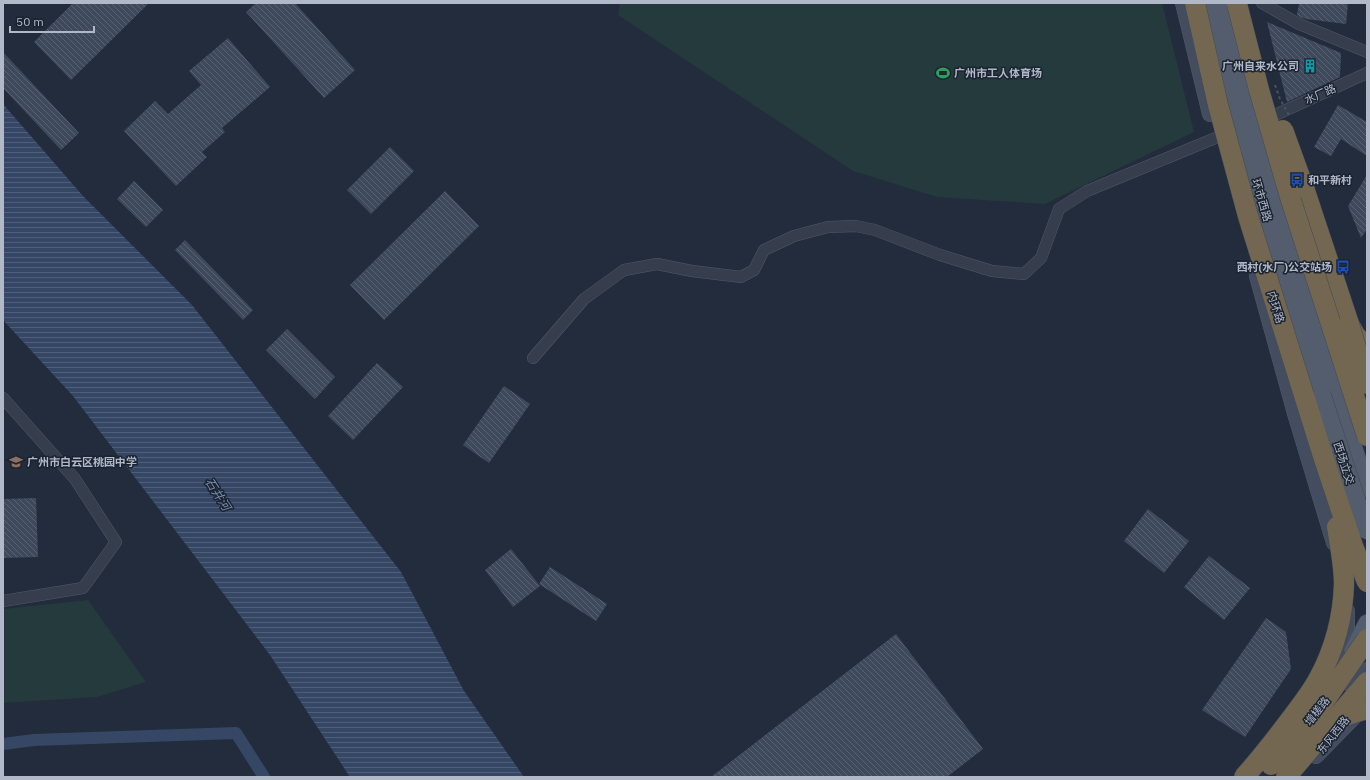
<svg xmlns="http://www.w3.org/2000/svg" width="1370" height="780" font-family="'IBM Plex Sans','Noto Sans SC',sans-serif">
  <style>
    .garden { fill: #243a3d }
    .water { fill: url(#water-rules) }
    .lines { fill: none; stroke-linecap: round; stroke-linejoin: round }
    .canal { stroke: #354764; stroke-width: 12 }
    .building { fill: url(#building-back-hatch) }
    .street-casing { stroke: #515967; stroke-width: 12 }
    .secondary-casing { stroke: #515967; stroke-width: 16 }
    .primary-casing { stroke: #3f4755; stroke-width: 18 }
    .highway-casing { stroke: #414957; stroke-width: 21 }
    .street { stroke: #363e4d; stroke-width: 11 }
    .secondary { stroke: #444d60; stroke-width: 15 }
    .primary { stroke: #545d6d; stroke-width: 17 }
    .highway { stroke: #736752; stroke-width: 20 }
    .primary-bridge-casing { stroke: #3f4755; stroke-width: 18; stroke-linecap: butt }
    .highway-bridge-casing { stroke: #414957; stroke-width: 21; stroke-linecap: butt }
    .path-bridge { stroke: #42575b; stroke-width: 2; stroke-dasharray: 3 3; stroke-linecap: butt }
    .primary-bridge { stroke: #545d6d; stroke-width: 17 }
    .highway-bridge { stroke: #736752; stroke-width: 20 }
    .labels { text-anchor: middle; dominant-baseline: central; stroke-width: 3; stroke-linejoin: round; paint-order: stroke }
    .poi-label { font-size: 11px; font-weight: bold; fill: #b1b9c8; stroke: #1b2331; text-anchor: start }
    .street-label { font-size: 11px; fill: #b1b9c8; stroke: #1b2331 }
    .water-label { font-size: 12px; font-style: italic; fill: #788eb2; stroke: #1b2331 }
  </style>
  <defs>
    <pattern id="water-rules" width="6" height="5" patternUnits="userSpaceOnUse"><rect width="6" height="5" fill="#354764"/><path d="M0 2.5h6" fill="none" stroke="#505f79"/></pattern>
    <pattern id="building-back-hatch" width="6" height="6" patternUnits="userSpaceOnUse"><rect width="6" height="6" fill="#3e4a5c"/><path d="M-1 5l2 2M0 0l6 6M5-1l2 2" fill="none" stroke="#586272"/></pattern>
  </defs>
  <rect width="100%" height="100%" fill="#222c3c"/>
  <g class="garden">
    <path d="M620,3h542l32,129 -149,72 -108,-7 -84,-26 -235,-156z"/>
    <path d="M88,600l58,82 -49,15 -94,6v-94z"/>
  </g>
  <path class="water" d="M3,104l80,92 109,109 209,267 63,119 60,86h-174l-80,-122 -197,-259 -70,-76z"/>
  <g class="lines">
    <path class="canal" d="M3,744l31,-4 202,-7 28,44"/>
  </g>
  <g class="building">
    <path d="M73,3h76l-78,77 -37,-38z"/>
    <path d="M256,3h39l60,67 -31,28 -78,-86z"/>
    <path d="M1299,3h49l-2,21 -40,-5 -4,-1 -5,-3z"/>
    <path d="M1267,22l74,31 -1,24 -53,25z"/>
    <path d="M228,38l42,49 -48,41 3,4 -23,20 5,5 -31,29 -52,-55 31,-30 13,13 33,-29 -12,-14z"/>
    <path d="M3,52l76,81 -18,17 -58,-62z"/>
    <path d="M1338,105l29,17v34l-26,-17 -10,17 -17,-9z"/>
    <path d="M390,147l24,24 -43,43 -24,-24z"/>
    <path d="M1367,175v54l-6,9 -13,-32z"/>
    <path d="M134,181l29,29 -17,17 -29,-28z"/>
    <path d="M445,191l34,35 -95,94 -34,-35z"/>
    <path d="M185,240l68,70 -10,10 -68,-70z"/>
    <path d="M287,329l48,48 -20,22 -49,-49z"/>
    <path d="M377,363l26,24 -50,53 -25,-24z"/>
    <path d="M504,386l26,18 -41,59 -26,-18z"/>
    <path d="M36,498l2,59 -35,1v-59z"/>
    <path d="M1148,509l41,32 -25,32 -40,-32z"/>
    <path d="M511,549l29,37 -27,21 -28,-37z"/>
    <path d="M1209,556l41,32 -26,32 -40,-33z"/>
    <path d="M550,567l57,37 -11,17 -57,-37z"/>
    <path d="M1266,618l20,14 5,37 -46,68 -43,-27z"/>
    <path d="M896,634l87,115 -36,28h-236z"/>
  </g>
  <g class="lines">
    <g class="street-casing">
      <g id="street">
        <path d="M1262,3l37,21 68,28"/>
        <path d="M1273,116l94,-43"/>
        <path d="M533,358l51,-59 40,-29 33,-6 35,7 49,6 13,-7 10,-20 30,-14 34,-9 28,-1 19,4 65,25 52,16 32,3 17,-16 18,-49 28,-18 143,-59"/>
        <path d="M3,398l72,81 41,63 -33,46 -80,13"/>
      </g>
    </g>
    <g class="secondary-casing">
      <g id="secondary">
        <path d="M1183,3l27,111"/>
        <path d="M1257,276l39,141 38,126"/>
        <path d="M1346,663l1,-25v-27"/>
        <path d="M1353,689l14,-19"/>
        <path d="M1316,756l43,-44"/>
      </g>
    </g>
    <g class="primary-casing">
      <g id="primary">
        <path d="M1210,3l51,195 61,196"/>
        <path d="M1226,3l21,90 30,114 90,282"/>
        <path d="M1353,651l14,-28"/>
      </g>
    </g>
    <g class="highway-casing">
      <path id="highway" d="M1304,188l45,136 6,11 12,13"/>
    </g>
    <use href="#street" class="street"/>
    <use href="#secondary" class="secondary"/>
    <use href="#primary" class="primary"/>
    <use href="#highway" class="highway"/>
    <g class="primary-bridge-casing">
      <path id="primary-bridge" d="M1322,394l45,137"/>
    </g>
    <g class="highway-bridge-casing">
      <g id="highway-bridge">
        <path d="M1195,3l23,102 30,111 75,240 30,90 14,36"/>
        <path d="M1237,4l22,86 31,107 77,239"/>
        <path d="M1283,130l21,58"/>
        <path d="M1349,324l18,60"/>
        <path d="M1304,738c19,-15 40,-23 63,-29"/>
        <path d="M1271,765l50,-59 46,-67"/>
        <path d="M1244,777c16,-18 31,-37 46,-57 10,-13 21,-27 29,-42 15,-28 24,-62 25,-94 0,-18 -4,-38 -7,-57"/>
        <path d="M1286,777l81,-95"/>
      </g>
    </g>
    <path class="path-bridge" d="M1275,85l5,14 10,18"/>
    <use href="#primary-bridge" class="primary-bridge"/>
    <use href="#highway-bridge" class="highway-bridge"/>
  </g>
  <defs>
    <g id="building-bare" transform="scale(1.08)"><path d="M-4-6H4V6H1V3H-1V6H-4ZM-2.5-4.3h1.7v1.8h-1.7ZM.8-4.3h1.7v1.8H.8ZM-2.5-1h1.7V.8h-1.7ZM.8-1h1.7V.8H.8Z" fill="#0f9aa8" stroke="#1b2331" stroke-width="2.5" paint-order="stroke"/></g>
    <g id="stadium-bare" transform="scale(1.08)"><path d="M0-5a6.5 5 0 1 0 0 10a6.5 5 0 1 0 0-10ZM-3.5-1.8h7v3.6h-7Z" fill="#2e9e5b" stroke="#1b2331" stroke-width="2.5" paint-order="stroke"/></g>
    <g id="bus-bare" transform="scale(1.08)"><path d="M-5-6H5V4H4V6H2V4H-2V6H-4V4H-5ZM-3.5-4V0h7V-4ZM-3.5 1.2v1.5H-2V1.2ZM2 1.2v1.5H3.5V1.2Z" fill="#1a4fb4" stroke="#1b2331" stroke-width="2.5" paint-order="stroke"/></g>
    <g id="school-bare" transform="scale(1.08)"><path d="M0-5L7-2L0 1L-7-2ZM-4 1L0 2.5L4 1V4Q0 6-4 4Z" fill="#8d6e63" stroke="#1b2331" stroke-width="2.5" paint-order="stroke"/></g>
  </defs>
  <g fill-rule="evenodd">
    <use href="#building-bare" x="1310" y="66"/>
    <use href="#stadium-bare" x="943" y="73"/>
    <use href="#bus-bare" x="1297" y="180"/>
    <use href="#bus-bare" x="1343" y="267"/>
    <use href="#school-bare" x="16" y="462"/>
  </g>
  <g class="labels">
    <g class="poi-label">
      <text x="1299" y="66" text-anchor="end">广州自来水公司</text>
      <text x="954" y="73">广州市工人体育场</text>
      <text x="1308" y="180">和平新村</text>
      <text x="1332" y="267" text-anchor="end">西村(水厂)公交站场</text>
      <text x="27" y="462">广州市白云区桃园中学</text>
    </g>
    <g class="street-label">
      <text transform="translate(1320 94) rotate(-24)">水厂路</text>
      <text transform="translate(1262 200) rotate(74)">环市西路</text>
      <text transform="translate(1276 307) rotate(73)">内环路</text>
      <text transform="translate(1344 463) rotate(72)">西场立交</text>
      <text transform="translate(1317 711) rotate(-52)">增槎路</text>
      <text transform="translate(1333 735) rotate(-52)">东风西路</text>
    </g>
    <g class="water-label">
      <text transform="translate(218 494) rotate(57)">石井河</text>
    </g>
  </g>
  <rect width="1370" height="780" fill="none" stroke="#b1b9c8" stroke-width="8"/>
  <path d="M10 26v6h84v-6" fill="none" stroke="#b1b9c8" stroke-width="2"/>
  <text x="16" y="26" font-size="12" fill="#b1b9c8" stroke="#1b2331" stroke-width="3" paint-order="stroke">50 m</text>
</svg>
